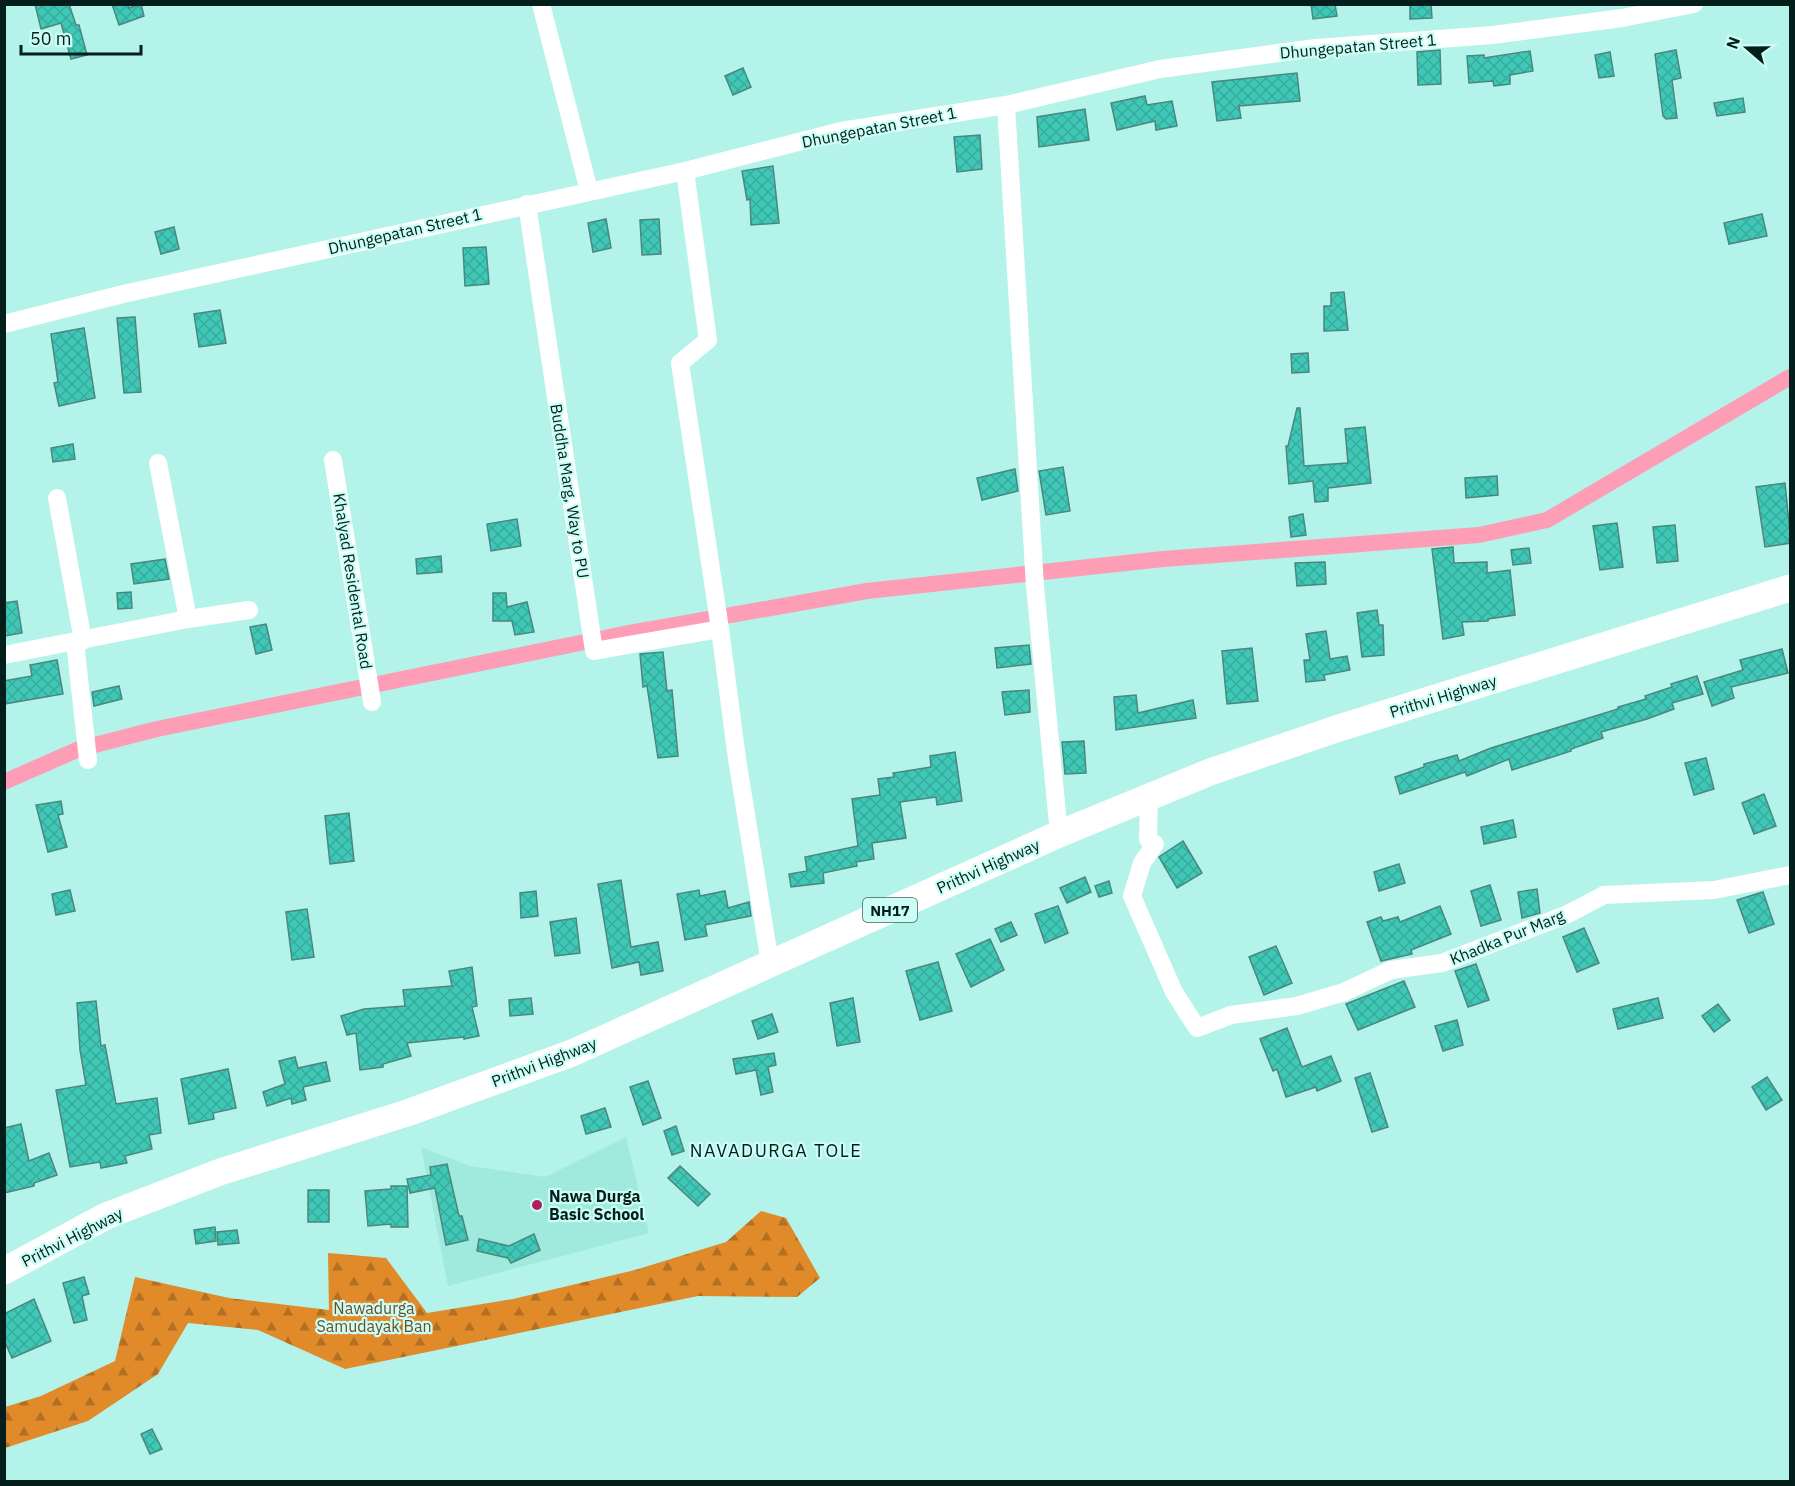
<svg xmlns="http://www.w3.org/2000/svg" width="1795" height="1486" font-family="'IBM Plex Sans',sans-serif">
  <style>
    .built { fill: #a0eadd }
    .forest { fill: url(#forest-firs) }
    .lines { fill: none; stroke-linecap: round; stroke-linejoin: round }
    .canal { stroke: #fd9db6; stroke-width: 16 }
    .building { fill: url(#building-cross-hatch); stroke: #4a877e; stroke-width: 1.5 }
    .minor { stroke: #fff; stroke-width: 18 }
    .highway { stroke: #fff; stroke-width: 27 }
    .poi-dot { fill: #ae2059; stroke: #cbfef5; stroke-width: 2 }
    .labels { text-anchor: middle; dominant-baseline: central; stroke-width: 4.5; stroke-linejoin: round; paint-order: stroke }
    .shield { fill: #cbfef5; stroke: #40615c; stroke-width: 1.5 }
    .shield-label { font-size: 15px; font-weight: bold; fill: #041e1b }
    .street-label { font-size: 16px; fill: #041e1b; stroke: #cbfef5 }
    .poi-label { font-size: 16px; font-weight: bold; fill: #041e1b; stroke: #cbfef5; text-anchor: start }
    .park-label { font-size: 16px; fill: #714c29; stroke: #cbfef5 }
    .neighbourhood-label { font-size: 18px; letter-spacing: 1.5px; fill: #041e1b; stroke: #cbfef5 }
  </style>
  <defs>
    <pattern id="forest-firs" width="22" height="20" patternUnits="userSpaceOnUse" patternTransform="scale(1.5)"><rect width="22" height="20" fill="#e08a2a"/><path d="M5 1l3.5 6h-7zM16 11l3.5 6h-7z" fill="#b37023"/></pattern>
    <pattern id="building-cross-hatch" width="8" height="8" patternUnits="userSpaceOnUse" patternTransform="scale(1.5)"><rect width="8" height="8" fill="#40c8b7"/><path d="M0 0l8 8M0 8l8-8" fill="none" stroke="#37ab9d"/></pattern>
  </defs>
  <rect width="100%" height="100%" fill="#b3f3e9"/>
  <path class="built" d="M626,1137l23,96 -201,53 -27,-139 49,19 75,11z"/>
  <path class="forest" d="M761,1211l25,7 34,60 -23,19 -99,-1 -353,73 -87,-39 -70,-7 -30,51 -70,47 -83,27v-41l36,-11 74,-35 20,-84 94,21 100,12 -1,-57 58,5 41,55 86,-14 122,-29 91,-28z"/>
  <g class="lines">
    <path class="canal" d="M4,782l75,-33 78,-20 467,-95 243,-43 296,-32 316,-24 68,-15 243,-143"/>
  </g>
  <g class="building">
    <path d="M35,4h34l7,21h3l8,30 -16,4 -10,-36 -20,6z"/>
    <path d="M112,4h16l1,4 12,-4 3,12 -25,9z"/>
    <path d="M1311,4h24l2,12 -24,3z"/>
    <path d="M1410,4h21l1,14 -22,1z"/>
    <path d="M1440,50l1,34 -23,1 -1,-33z"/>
    <path d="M1676,50l5,28 -9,2 5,38 -11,1 -3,-3 -8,-62z"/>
    <path d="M1530,51l3,20 -23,4v9l-16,2 -1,-5 -24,2 -2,-27 17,-1v3z"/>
    <path d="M1610,52l4,24 -15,2 -4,-23z"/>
    <path d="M743,68l8,19 -18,8 -8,-19z"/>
    <path d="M1297,73l3,28 -61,5 2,12 -24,3 -5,-39z"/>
    <path d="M1145,96l2,9 25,-4 5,25 -21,4 -1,-9 -38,9 -6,-27z"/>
    <path d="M1743,98l2,14 -28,4 -3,-13z"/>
    <path d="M1085,109l4,31 -50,7 -2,-30z"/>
    <path d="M980,135l2,34 -25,3 -3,-35z"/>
    <path d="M773,166l6,57 -28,2 -1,-26 -3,1 -5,-29z"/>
    <path d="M1762,214l5,22 -38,8 -5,-21z"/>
    <path d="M606,219l5,29 -18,4 -5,-29z"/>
    <path d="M659,219l2,35 -19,1 -2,-35z"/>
    <path d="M174,227l5,22 -18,5 -6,-22z"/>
    <path d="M486,247l3,37 -24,2 -2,-38z"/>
    <path d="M1344,292l4,38 -24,1v-25h7v-13z"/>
    <path d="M220,310l6,33 -27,4 -5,-33z"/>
    <path d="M135,317l6,75 -17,1 -7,-75z"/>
    <path d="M84,328l11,70 -36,8 -5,-23 4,-1 -7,-48z"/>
    <path d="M1308,353l1,19 -17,1 -1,-19z"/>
    <path d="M1297,408h3l4,58 44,-3 -3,-34 20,-2 6,56 -43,5v13l-13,1 -2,-21 -24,3 -3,-38h2z"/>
    <path d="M73,444l2,15 -22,3 -2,-14z"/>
    <path d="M1063,467l7,44 -24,4 -7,-44z"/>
    <path d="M1015,469l3,22 -36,9 -5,-22z"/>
    <path d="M1497,476l1,19 -32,3 -1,-20z"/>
    <path d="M1785,483l6,60 -26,4 -9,-60z"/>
    <path d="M1303,514l3,21 -15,2 -2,-20z"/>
    <path d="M517,519l4,27 -30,5 -4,-27z"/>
    <path d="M1617,523l6,44 -23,3 -7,-44z"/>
    <path d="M1675,525l3,36 -21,2 -4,-36z"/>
    <path d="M1453,547l1,16 33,-1v11l23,-3 5,45 -27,4v2l-26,1 2,13 -21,4 -11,-90z"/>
    <path d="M1529,548l2,15 -18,2 -2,-15z"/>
    <path d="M441,556l1,16 -25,2 -1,-15z"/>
    <path d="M165,559l4,20 -35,5 -3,-20z"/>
    <path d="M1325,562l1,22 -29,2 -2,-23z"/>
    <path d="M131,592l1,16 -14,1 -1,-16z"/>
    <path d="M493,593h13l1,14 20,-5 7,30 -19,3 -3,-14h-19z"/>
    <path d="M17,601l5,32 -18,3v-33z"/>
    <path d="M1377,610l2,15h4l1,30 -22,2 -5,-44z"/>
    <path d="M266,624l6,26 -16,4 -6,-27z"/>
    <path d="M1326,631l4,28 17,-3 3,14 -26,5 1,5 -19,2 -2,-22h6l-4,-26z"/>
    <path d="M1029,645l2,19 -34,4 -2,-20z"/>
    <path d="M1252,648l6,53 -31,3 -5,-53z"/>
    <path d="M1782,649l6,24 -57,14 3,11 -22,8 -8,-24 39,-12 -3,-10z"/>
    <path d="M663,652l4,39 5,-1 6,66 -20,2 -11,-72 -4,1 -3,-33z"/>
    <path d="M57,660l6,34 -59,10v-23l28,-5 -2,-11z"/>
    <path d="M1697,676l6,18 -31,9 2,6 -27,10 -46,13 2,6 -32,11v2l-59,19 -3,-11 -42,17 -2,-4 -65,22 -5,-17 29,-10v-3l33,-9 2,6 32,-13 127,-39v-2l28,-8 -1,-3 27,-9 -1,-3z"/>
    <path d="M119,686l3,13 -28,7 -2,-14z"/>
    <path d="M1029,690l1,22 -25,3 -3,-23z"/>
    <path d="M1136,695l2,18 55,-13 3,18 -80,12 -2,-33z"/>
    <path d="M1084,741l2,32 -21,1 -3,-32z"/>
    <path d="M955,752l7,49 -25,4 -1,-8 -36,5 6,36 -34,5 2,16 -18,3 1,4 -34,7 1,10 -33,4 -2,-13 18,-3 -2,-14 53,-11 -6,-47 28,-4 -2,-16 16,-2 -1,-4 38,-6 -1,-11z"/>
    <path d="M1706,758l8,31 -20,6 -9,-32z"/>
    <path d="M1764,794l12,32 -22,8 -12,-31z"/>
    <path d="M61,801l2,13 -5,1 9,32 -19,5 -12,-47z"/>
    <path d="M349,813l5,48 -24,3 -5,-48z"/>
    <path d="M1513,820l3,17 -32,7 -3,-17z"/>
    <path d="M1183,841l19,32 -25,15 -18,-31z"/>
    <path d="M1399,864l6,19 -26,8 -5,-19z"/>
    <path d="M1085,877l6,15 -24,11 -7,-15z"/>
    <path d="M621,880l10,67 27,-5 5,29 -22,4 -2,-13 -27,6 -14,-84z"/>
    <path d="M1109,881l3,12 -13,4 -4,-11z"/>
    <path d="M1490,885l11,35 -20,6 -10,-35z"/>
    <path d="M1537,889l3,24 -18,5 -4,-26z"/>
    <path d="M70,890l5,21 -19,4 -4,-21z"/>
    <path d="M699,890l1,6 25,-5 3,17 21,-6 2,14 -46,9 2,11 -22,4 -8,-46z"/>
    <path d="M536,891l2,25 -17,2 -1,-25z"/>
    <path d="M1763,892l11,32 -25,9 -12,-33z"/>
    <path d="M1058,906l10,27 -23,10 -10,-29z"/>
    <path d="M1440,906l11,28 -40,16 1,4 -31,7 -14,-39 14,-5 2,4 15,-4 2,5z"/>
    <path d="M307,909l7,48 -22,3 -6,-48z"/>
    <path d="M576,918l4,35 -25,3 -5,-34z"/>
    <path d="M1011,922l6,13 -16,7 -6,-13z"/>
    <path d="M1584,928l15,35 -22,9 -14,-35z"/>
    <path d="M990,939l14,31 -33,17 -15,-33z"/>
    <path d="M1276,946l16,37 -28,12 -15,-38z"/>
    <path d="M938,962l14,49 -32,9 -14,-49z"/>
    <path d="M1476,964l13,36 -21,7 -13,-36z"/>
    <path d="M472,967l5,39 -5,1 7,29 -15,3v-2l-57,6 4,13 -28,8v3l-23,3 -4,-37 -9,2 -6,-19 23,-7 41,-3 -2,-16 49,-4 -3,-15z"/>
    <path d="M1404,981l11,26 -57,23 -12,-26z"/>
    <path d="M531,998l2,16 -23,2 -1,-16z"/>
    <path d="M853,998l7,44 -23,4 -7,-43z"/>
    <path d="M1658,998l5,20 -45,11 -5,-20z"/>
    <path d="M96,1001l5,45 4,-1 11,59 41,-6 4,35 -12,2 3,14 -27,7 2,7 -26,5 -1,-6 -30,5 -14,-77 30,-5 -6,-35 -3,-47z"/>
    <path d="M1718,1004l12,16 -16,12 -12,-16z"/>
    <path d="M772,1014l6,18 -20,7 -6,-18z"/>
    <path d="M1457,1020l6,25 -20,6 -8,-25z"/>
    <path d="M1287,1028l15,39 29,-11 10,25 -24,10 -1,-4 -30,10 -9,-28 -4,2 -13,-32z"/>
    <path d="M774,1053l2,12 -8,2 5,25 -12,3 -5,-25 -20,4 -3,-15z"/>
    <path d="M295,1057l3,11 28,-6 4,19 -27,6 3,13 -14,4 -1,-6 -24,8 -4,-14 22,-8 -6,-23z"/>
    <path d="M228,1069l8,39 -23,5 1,6 -25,5 -8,-45z"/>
    <path d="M1370,1073l18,54 -16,5 -17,-54z"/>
    <path d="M1767,1077l15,23 -16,10 -14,-23z"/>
    <path d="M648,1081l13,37 -18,7 -13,-38z"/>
    <path d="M605,1108l6,19 -25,7 -5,-18z"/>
    <path d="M21,1124l8,37 20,-8 8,22 -23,8v3l-30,7v-65z"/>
    <path d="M676,1126l8,25 -12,4 -8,-24z"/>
    <path d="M447,1164l12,52h3l6,24 -22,5 -11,-57 -25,5 -3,-14 24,-4 -1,-8z"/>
    <path d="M680,1166l30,28 -12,12 -30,-28z"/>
    <path d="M391,1186h16l1,41h-17v-3l-23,2 -3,-35 26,-2z"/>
    <rect x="308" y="1190" width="21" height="32"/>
    <path d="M215,1227l1,14 -20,3 -2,-14z"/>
    <path d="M237,1230l2,13 -21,2 -1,-13z"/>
    <path d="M534,1234l6,16 -29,13 -3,-5 -31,-7 2,-12 30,7z"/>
    <path d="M84,1277l5,17 -7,2 5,24 -13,3 -11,-40z"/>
    <path d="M34,1299l17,42 -39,17 -8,-18v-26z"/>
    <path d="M152,1429l10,20 -12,5 -9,-20z"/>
  </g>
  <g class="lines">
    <g class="minor">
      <path d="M541,4l48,187"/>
      <path d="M1006,105l29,481 24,248"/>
      <path d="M685,171l23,169 -28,23 40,266"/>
      <path d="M527,204l67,447 126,-22 17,130 33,204"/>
      <path d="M4,324l119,-30 562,-123 156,-40 165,-26 154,-36 156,-21 177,-13 129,-17 72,-14"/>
      <path d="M333,460l39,242"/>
      <path d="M158,463l30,156"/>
      <path d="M57,498l26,143"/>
      <path d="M75,642l13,118"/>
      <path d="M4,655l184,-36 61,-9"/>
      <path d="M1149,797l-1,42 7,5 -13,19 -10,33 42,96 23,36 34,-13 66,-9 47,-14 47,-22 51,-7 126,-49 36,-19 110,-5 76,-15"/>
    </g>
    <path class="highway" d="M4,1271l102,-55 114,-44 187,-59 165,-60 487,-219 151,-62 129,-44 451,-140"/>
  </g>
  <circle class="poi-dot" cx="537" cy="1205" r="6"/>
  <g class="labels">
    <rect class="shield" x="863" y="898" width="54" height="24" rx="4.5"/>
    <g class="shield-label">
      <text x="890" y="910">NH17</text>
    </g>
    <g class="street-label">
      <text transform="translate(1358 46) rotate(-5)">Dhungepatan Street 1</text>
      <text transform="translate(879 127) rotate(-11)">Dhungepatan Street 1</text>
      <text transform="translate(405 231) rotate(-13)">Dhungepatan Street 1</text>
      <text transform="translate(570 491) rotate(81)">Buddha Marg, Way to PU</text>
      <text transform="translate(353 581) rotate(81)">Khalyad Residental Road</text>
      <text transform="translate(1443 696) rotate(-17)">Prithvi Highway</text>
      <text transform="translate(988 866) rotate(-24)">Prithvi Highway</text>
      <text transform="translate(1507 937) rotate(-22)">Khadka Pur Marg</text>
      <text transform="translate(544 1062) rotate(-21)">Prithvi Highway</text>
      <text transform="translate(72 1237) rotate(-27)">Prithvi Highway</text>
    </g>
    <g class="poi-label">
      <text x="549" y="1196">Nawa Durga<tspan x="549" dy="18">Basic School</tspan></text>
    </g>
    <g class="park-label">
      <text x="374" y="1308">Nawadurga<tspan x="374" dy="18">Samudayak Ban</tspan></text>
    </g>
    <g class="neighbourhood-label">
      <text x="776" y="1150">NAVADURGA TOLE</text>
    </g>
  </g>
  <rect width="1795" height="1486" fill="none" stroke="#041e1b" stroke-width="12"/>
  <g transform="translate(1747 48) rotate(290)" stroke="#cbfef5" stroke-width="4.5" paint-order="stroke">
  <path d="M0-4.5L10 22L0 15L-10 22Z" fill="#041e1b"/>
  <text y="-9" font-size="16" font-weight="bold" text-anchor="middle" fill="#041e1b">N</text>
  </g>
  <path d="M21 45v9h120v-9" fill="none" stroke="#041e1b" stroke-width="3"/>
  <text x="30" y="45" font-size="18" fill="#041e1b" stroke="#cbfef5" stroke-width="4.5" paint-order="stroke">50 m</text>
</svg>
